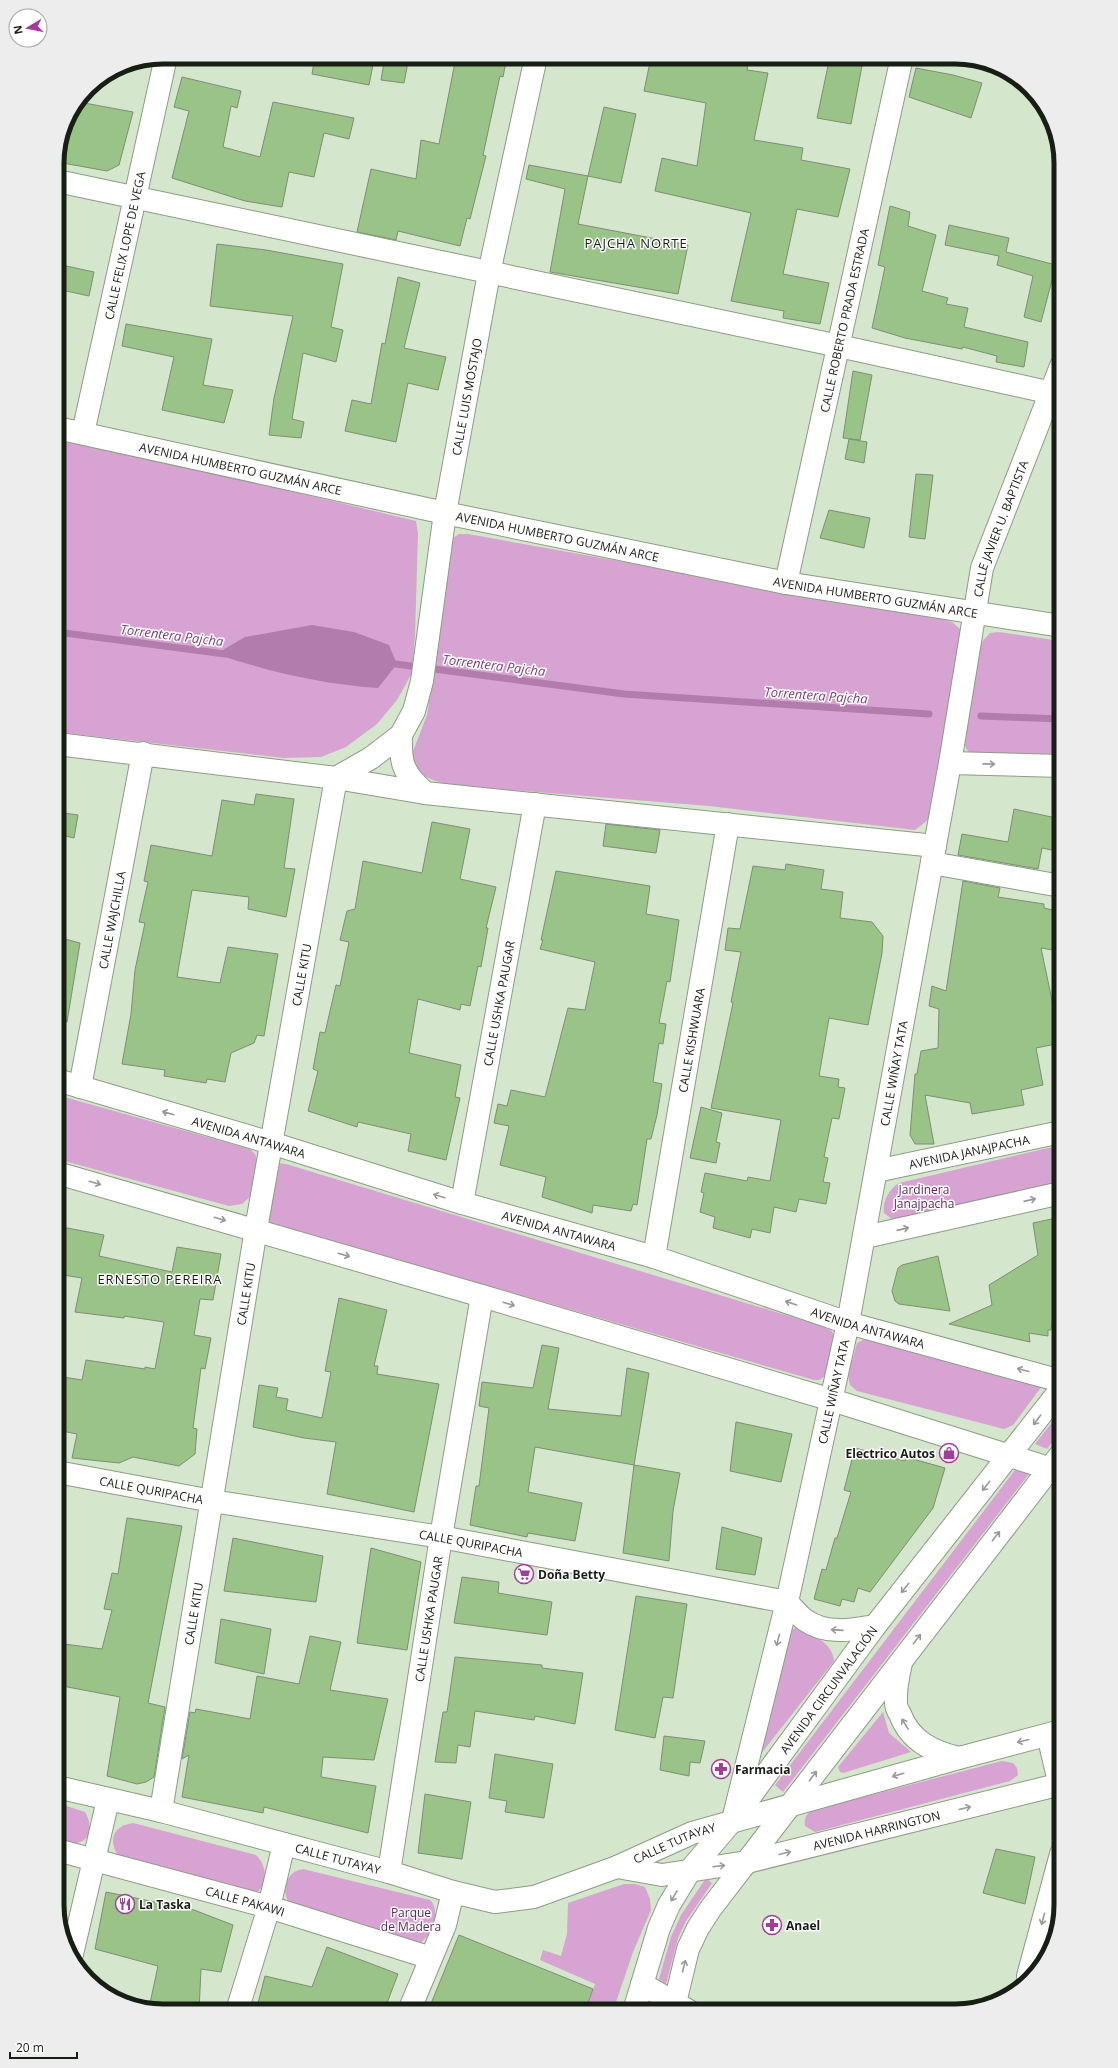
<svg xmlns="http://www.w3.org/2000/svg" width="1118" height="2068" font-family="'Open Sans',sans-serif">
  <style>
    .green { fill: #d7a3d2 }
    .water { fill: #b27dad }
    .lines { fill: none; stroke-linecap: round; stroke-linejoin: round }
    .stream { stroke: #b27dad; stroke-width: 7 }
    .building { fill: #9ac387; stroke: #7d8e75 }
    .minor-casing { stroke: #8c9d84; stroke-width: 24 }
    .tertiary-casing { stroke: #8c9d84; stroke-width: 24 }
    .secondary-casing { stroke: #8c9d84; stroke-width: 24 }
    .trunk-casing { stroke: #8c9d84; stroke-width: 24 }
    .minor { stroke: #fff; stroke-width: 22 }
    .tertiary { stroke: #fff; stroke-width: 22 }
    .secondary { stroke: #fff; stroke-width: 22 }
    .trunk { stroke: #fff; stroke-width: 22 }
    .oneway { stroke: #979a95 }
    .labels { text-anchor: middle; dominant-baseline: central; stroke-width: 3; stroke-linejoin: round; paint-order: stroke }
    .street-label { font-size: 12px; fill: #171e14; stroke: #fff }
    .park-label { font-size: 12px; fill: #632260; stroke: #fff }
    .poi-label { font-size: 12px; font-weight: bold; fill: #171e14; stroke: #fff; text-anchor: start }
    .neighbourhood-label { font-size: 13px; letter-spacing: 1px; fill: #171e14; stroke: #fff }
    .water-label { font-size: 13px; font-style: italic; fill: #7d3a78; stroke: #fff }
    .rim { fill: none; stroke: #171e14; stroke-width: 5 }
  </style>
  <rect width="100%" height="100%" fill="#d4e6cb"/>
  <g class="green">
    <path d="M57,435l359,86 2,13 -3,102 -3,37 -15,27 -20,24 -31,23 -25,10 -37,1 -227,-26z"/>
    <path d="M459,534h9l474,85 10,3 8,7v11l-31,179 -14,11 -206,-24 -259,-21c-23,-6 -30,-8 -38,-31l15,-39 26,-177z"/>
    <path d="M998,632l63,9v113l-90,-1 -4,-3 -4,-9 18,-98 9,-10z"/>
    <path d="M57,1095l193,54 5,5 3,8 -6,33 -10,9 -13,2 -172,-47z"/>
    <path d="M1061,1145v37l-159,39 -9,-1 -9,-7c-2,-11 5,-24 15,-30z"/>
    <path d="M277,1163l9,1 536,162 10,5 2,6 -7,38 -8,5h-5l-543,-157 -3,-3z"/>
    <path d="M865,1339l177,47 -29,39 -9,4 -147,-38 -7,-6 -2,-10 9,-32z"/>
    <path d="M1061,1411v20l-14,18 -12,-5z"/>
    <path d="M1015,1470l14,4 -246,318 -8,-7z"/>
    <path d="M797,1627c14,8 36,15 37,34l-74,94 30,-124z"/>
    <path d="M883,1712l6,21 22,19 -68,21 -3,-1 -2,-5z"/>
    <path d="M1002,1761l11,2 4,5 1,7 -8,6 -195,51 -10,-6c-1,-8 1,-12 8,-16z"/>
    <path d="M57,1803l28,9c7,11 8,29 -9,31 -6,0 -13,-3 -19,-5z"/>
    <path d="M133,1823l123,32c10,9 13,28 1,37l-137,-33c-12,-16 -9,-33 13,-36z"/>
    <path d="M303,1869l127,31c12,11 1,40 -13,44l-126,-40c-8,-6 -7,-22 0,-29 3,-4 8,-5 12,-6z"/>
    <path d="M706,1878l6,5 -26,38 -8,17 -12,46 -7,-5 12,-42 10,-22z"/>
    <path d="M624,1884h11l10,3 5,12 1,11 -18,42 -20,59h-28l10,-27 -55,-24 3,-10 18,6 6,-22 1,-31z"/>
    <path d="M507,2003l19,8h-22z"/>
  </g>
  <path class="water" d="M312,625l42,7 35,13 8,19 -19,24c-57,-4 -108,-16 -162,-34l29,-17z"/>
  <g class="lines">
    <g class="stream">
      <path d="M57,632l168,22"/>
      <path d="M388,663l236,31 305,20"/>
      <path d="M981,716l80,3"/>
    </g>
  </g>
  <g class="building">
    <path d="M315,57h20l38,8 -4,20 -57,-11z"/>
    <path d="M385,57h24l-5,26 -23,-3z"/>
    <path d="M456,57h51l-4,20 -3,-1 -17,79 3,1 -16,63 -3,-1 -7,28 -62,-15 -2,9 -39,-8 14,-63 45,10 5,-39 18,4z"/>
    <path d="M651,57h64l33,8 -1,5 21,3 -14,67 49,8 -2,12 49,9 -12,48 -41,-8 -14,65 46,9 -9,41 -37,-6 1,-7 -53,-10 20,-88 -96,-22 7,-33 35,8 9,-63 -62,-12z"/>
    <path d="M829,61l33,5 -11,58 -34,-6z"/>
    <path d="M916,68l37,7 29,8 -11,35 -62,-21z"/>
    <path d="M182,77l59,14 -4,17 -6,-2 -8,41 37,10 13,-55 81,16 -5,21 -25,-6 -10,44 -25,-5 -7,35 -37,-6 -73,-23 17,-67 -15,-4z"/>
    <path d="M79,102l54,10 -14,53 -12,6 -50,-9 8,-40z"/>
    <path d="M604,107l32,7 -15,69 -33,-7z"/>
    <path d="M529,165l59,11 -10,48 110,21 -10,49 -128,-22 15,-83 -39,-10z"/>
    <path d="M890,206l20,6 -2,14 28,9 -14,56 26,7 -2,6 22,4 -4,19 64,15 -4,25 -28,-5 1,-6 -34,-9 -1,2 -57,-11 -33,-10 13,-61 -7,-2z"/>
    <path d="M949,225l60,13 -3,14 50,13 -15,57 -17,-5 9,-41 -36,-11 2,-9 -54,-11z"/>
    <path d="M217,244l49,6 77,14 -12,63 12,3 -7,32 -33,-9 -11,66 12,3 -3,16 -32,-3 5,-37 19,-82 -83,-10z"/>
    <path d="M57,264l37,8 -5,24 -32,-7z"/>
    <path d="M398,277l22,6 -16,65 42,9 -8,33 -30,-7 -12,59 -51,-11 7,-31 19,4 11,-61 3,1z"/>
    <path d="M126,324l86,15 -9,46 30,5 -9,33 -62,-13 12,-53 -52,-11z"/>
    <path d="M853,371l19,4 -12,65 -17,-2z"/>
    <path d="M849,439l18,3 -3,21 -19,-4z"/>
    <path d="M916,474l17,1 -8,64 -16,-2z"/>
    <path d="M829,510l41,8 -6,30 -44,-10z"/>
    <path d="M256,794l38,5 -10,69 11,1 -9,48 -38,-8 1,-12 -57,-7 -15,87 43,6 8,-36 50,7 -14,82 -7,-1 -3,8 -23,10 -6,29 -18,-3 -1,4 -42,-7 1,-6 -43,-6 9,-50 4,-44 10,-47 -6,-1 9,-40 -4,-1 7,-36 61,11 10,-56 32,5z"/>
    <path d="M1014,809l47,10v33l-19,-4 -4,21 -80,-14 4,-21 46,8z"/>
    <path d="M57,812l21,3 -4,23 -17,-4z"/>
    <path d="M432,822l38,7 -10,50 36,8 -10,41h2l-7,39 -3,-1 -8,40 -9,-2 -1,6 -42,-11 -9,54 52,12 -6,32 5,1 -14,62 -38,-9 3,-17 -53,-12 -1,5 -49,-16 10,-40 -5,-2 7,-37 5,1 11,-48 4,1 9,-44 -9,-2 7,-29 8,-2 8,-48 59,12z"/>
    <path d="M606,824l54,6 -4,23 -53,-7z"/>
    <path d="M786,864l38,6 -3,19 22,3 -3,26 32,4 11,14 -1,17 -14,72 -39,-7 -10,58 20,3 -1,8 7,1 -6,31 -7,-1 -8,39 4,1 -5,24 7,1 -4,21 -27,-5 -3,13 -22,-5 -4,26 -18,-4 -2,9 -37,-10 2,-11 -15,-5 4,-19 -3,-1 4,-19 42,8 1,-4 22,4 11,-61 -70,-12 22,-105 -2,-1 10,-50 -16,-2 3,-22 12,1 13,-63 32,4z"/>
    <path d="M556,871l94,15 -4,28 33,6 -9,62 -3,-1 -8,42 7,1 -3,20 -4,-1 -6,39 9,2 -5,31 -6,24h-4l-10,66 -4,-1 -2,7 -38,-6 -1,8 -50,-16 4,-20 -46,-12 9,-39 -15,-3 4,-19 9,2 4,-16 34,7 23,-89 17,2 10,-48 -55,-13 3,-9h-2z"/>
    <path d="M963,881l37,7 -2,9 46,7v4l17,4v27l-2,12 -18,-3 20,95 -25,5 7,37 -22,5 3,15 -52,9 -2,-11 -45,-8 9,49h-19l-5,-9 5,-61h2l4,-23 17,-3 1,-39 -10,-3 3,-20 14,5z"/>
    <path d="M57,937l23,6 -13,79 -10,-1z"/>
    <path d="M701,1107l21,6 -6,29 4,1 -4,20 -26,-5z"/>
    <path d="M1061,1217v70l-4,-5 -6,48h-3v6l-19,-3 1,9 -81,-18 43,-19 -3,-20 49,-30 -5,-32z"/>
    <path d="M62,1227l42,8 -5,21 73,16 5,-25 44,7 -8,46 -13,-1 -6,36 17,3 -6,31 -4,-1 -8,60 4,1 -2,25 -16,12 -46,-9 -14,6 -47,-5 5,-24 -20,-4v-54l25,4 4,-20 59,9v-2l10,2 9,-47 -40,-6v2l-49,-6 7,-34 -25,-4v-27z"/>
    <path d="M938,1256l12,55 -51,-7 -4,-3 -3,-10 6,-23 4,-3z"/>
    <path d="M339,1298l48,12 -13,56h4l-1,8 62,10 -25,128 -87,-18 9,-52 -32,-4 -51,-11 6,-42 19,3 -2,9 12,2 -2,11 36,8 9,-46 -6,-1z"/>
    <path d="M542,1345l17,3 -11,61 73,7 6,-48 22,5 -15,92 -99,-18 -7,45 54,11 -7,38 -47,-8 -1,4 -57,-12 6,-39h3l10,-78 -10,-2 3,-24 51,6z"/>
    <path d="M736,1422l56,12 -11,48 -51,-11z"/>
    <path d="M855,1448l50,13 1,-4 39,11 -12,40 -63,84 -12,-4 -4,14 -12,-3 -2,7 -26,-7 8,-30 4,1 9,-32h2l14,-46 -7,-2z"/>
    <path d="M634,1465l46,8 -7,38 -4,50 -46,-8z"/>
    <path d="M127,1518l55,8 -34,177 17,4 -11,70 -8,5 -9,2 -30,-8 13,-79 -63,-12v-42l45,6 10,-39 -8,-1 8,-36 6,1z"/>
    <path d="M722,1527l40,11 -7,37 -39,-6z"/>
    <path d="M233,1538l90,18 -7,46 -92,-11z"/>
    <path d="M371,1548l50,14 -14,88 -50,-7z"/>
    <path d="M462,1577l37,5 -1,11 54,9 -5,33 -93,-12z"/>
    <path d="M636,1596l51,8 -14,94 -10,-1 -8,41 -40,-8z"/>
    <path d="M221,1619l50,10 -7,45 -49,-11z"/>
    <path d="M310,1636l31,6 -11,48 58,9 -14,61 -51,-3 -2,20 55,9 -8,47 -104,-26 -1,6 -81,-16 7,-42 -7,4 8,-47 5,1 1,-4 54,10 7,-43 42,8z"/>
    <path d="M455,1657l87,8v3l41,5 -8,51 -40,-8 -1,4 -59,-9 -5,36 -12,-2 -2,18 -21,-1 8,-50h4z"/>
    <path d="M664,1736l41,5 -5,22 -10,-1 -1,14 -29,-6z"/>
    <path d="M495,1754l58,10 -9,54 -39,-6 2,-11 -18,-3z"/>
    <path d="M425,1794l46,8 -9,57 -44,-6z"/>
    <path d="M996,1849l39,8 -10,47 -42,-11z"/>
    <path d="M106,1892l88,18 39,15 -12,47 -20,-3 -2,42h-43l-7,-3 9,-42 -63,-17z"/>
    <path d="M459,1935l134,54 -8,22h-59l-19,-8 -3,8h-76z"/>
    <path d="M327,1947l71,27 -14,37h-128l9,-35 47,11z"/>
  </g>
  <g class="lines">
    <g class="minor-casing">
      <g id="minor">
        <path d="M57,181l782,165 222,49"/>
        <path id="s1" d="M83,433l83,-376"/>
        <path id="s2" d="M786,583l116,-526"/>
        <path d="M401,735c-1,30 2,37 24,58"/>
        <path d="M57,744l279,34 89,15 510,53"/>
        <path d="M950,763l111,3"/>
        <path d="M932,863l129,23"/>
        <path id="s3" d="M57,1080l214,63 191,60 192,54 194,66 213,58"/>
        <path id="s4" d="M80,1087l63,-334"/>
        <path id="s5" d="M876,1171l185,-39"/>
        <path d="M57,1173l425,123 350,104 178,56"/>
        <path id="s6" d="M462,1203l73,-399"/>
        <path d="M865,1237l196,-44"/>
        <path id="s7" d="M654,1257l74,-433"/>
        <path id="s8" d="M57,1472l155,29 229,36 346,65c6,6 11,13 18,18 21,15 47,10 70,6"/>
        <path d="M1048,1735l13,55"/>
        <path id="s9" d="M57,1787l104,24 228,61 64,20 42,10 39,-5 83,-30 75,-34 267,-75 102,-27"/>
        <path id="s10" d="M161,1811l95,-582 80,-451 35,-20 30,-23 13,-24 8,-30 23,-168 44,-240 47,-216"/>
        <path id="s11" d="M733,1820l54,-218 61,-279 102,-560 32,-195 79,-202"/>
        <path id="s12" d="M57,1850l212,57 162,51"/>
        <path id="s13" d="M617,1867l45,8 85,-13 314,-78"/>
        <path id="s14" d="M389,1872l52,-335 41,-241"/>
        <path d="M72,1954l36,-154"/>
        <path d="M1028,1976l33,-122"/>
        <path d="M237,2011l32,-104 15,-63"/>
        <path d="M409,2011l36,-86 8,-33"/>
      </g>
    </g>
    <g class="tertiary-casing">
      <path id="tertiary" d="M1010,1456l51,16"/>
    </g>
    <g class="secondary-casing">
      <g id="secondary">
        <path id="s15" d="M57,428l388,85 341,70 275,43"/>
      </g>
    </g>
    <g class="trunk-casing">
      <g id="trunk">
        <path d="M901,1663c-3,13 -6,26 -5,40 0,3 2,8 4,11 10,27 33,38 59,44"/>
        <path d="M642,1984l47,27"/>
        <path id="s16" d="M634,2011l25,-83 10,-23 22,-36 41,-48 143,-195 186,-237"/>
        <path d="M673,2011l15,-62 10,-21 13,-20 350,-454"/>
      </g>
    </g>
    <use href="#minor" class="minor"/>
    <use href="#tertiary" class="tertiary"/>
    <use href="#secondary" class="secondary"/>
    <use href="#trunk" class="trunk"/>
  </g>
  <defs><path id="oneway-shaft" d="M-6 0H5M1.5-3L5.5 0L1.5 3" fill="none" stroke-width="1.6" stroke-linecap="round" stroke-linejoin="round"/></defs>
  <g class="oneway">
    <use href="#oneway-shaft" transform="translate(989 764) rotate(1)"/>
    <use href="#oneway-shaft" transform="translate(168 1113) rotate(-164)"/>
    <use href="#oneway-shaft" transform="translate(95 1183) rotate(16)"/>
    <use href="#oneway-shaft" transform="translate(439 1196) rotate(-163)"/>
    <use href="#oneway-shaft" transform="translate(1030 1200) rotate(-13)"/>
    <use href="#oneway-shaft" transform="translate(220 1219) rotate(16)"/>
    <use href="#oneway-shaft" transform="translate(903 1229) rotate(-13)"/>
    <use href="#oneway-shaft" transform="translate(344 1255) rotate(16)"/>
    <use href="#oneway-shaft" transform="translate(791 1303) rotate(-161)"/>
    <use href="#oneway-shaft" transform="translate(509 1304) rotate(17)"/>
    <use href="#oneway-shaft" transform="translate(1023 1370) rotate(-165)"/>
    <use href="#oneway-shaft" transform="translate(1037 1420) rotate(127)"/>
    <use href="#oneway-shaft" transform="translate(986 1486) rotate(128)"/>
    <use href="#oneway-shaft" transform="translate(996 1536) rotate(-52)"/>
    <use href="#oneway-shaft" transform="translate(905 1588) rotate(128)"/>
    <use href="#oneway-shaft" transform="translate(837 1630) rotate(-176)"/>
    <use href="#oneway-shaft" transform="translate(917 1639) rotate(-52)"/>
    <use href="#oneway-shaft" transform="translate(778 1640) rotate(104)"/>
    <use href="#oneway-shaft" transform="translate(905 1724) rotate(-122)"/>
    <use href="#oneway-shaft" transform="translate(1023 1741) rotate(166)"/>
    <use href="#oneway-shaft" transform="translate(898 1775) rotate(164)"/>
    <use href="#oneway-shaft" transform="translate(813 1776) rotate(-53)"/>
    <use href="#oneway-shaft" transform="translate(965 1808) rotate(-14)"/>
    <use href="#oneway-shaft" transform="translate(785 1853) rotate(-14)"/>
    <use href="#oneway-shaft" transform="translate(719 1866) rotate(-7)"/>
    <use href="#oneway-shaft" transform="translate(674 1896) rotate(120)"/>
    <use href="#oneway-shaft" transform="translate(1043 1919) rotate(105)"/>
    <use href="#oneway-shaft" transform="translate(684 1966) rotate(-76)"/>
  </g>
  <defs>
    <g id="shop-ring" transform="scale(1)"><circle r="9.5" fill="#fff" stroke="#a43c9f" stroke-width="1.5"/><path d="M-5-2.5h2.3a2.7 3.5 0 0 1 5.4 0H5L5.5 6h-11ZM-1.5-2.5h3a1.5 2.3 0 0 0-3 0Z" fill="#a43c9f"/></g>
    <g id="supermarket-ring" transform="scale(1)"><circle r="9.5" fill="#fff" stroke="#a43c9f" stroke-width="1.5"/><path d="M-6-5.5h2.5l.6 2H6L4.5 2H-2.5L-4.4-4H-6ZM-1.5 3.2a1.3 1.3 0 1 0 .1 0ZM3 3.2a1.3 1.3 0 1 0 .1 0Z" fill="#a43c9f"/></g>
    <g id="pharmacy-ring" transform="scale(1)"><circle r="9.5" fill="#fff" stroke="#a43c9f" stroke-width="1.5"/><path d="M-2-6h4v4h4v4h-4v4h-4v-4h-4v-4h4Z" fill="#a43c9f"/></g>
    <g id="restaurant-ring" transform="scale(1)"><circle r="9.5" fill="#fff" stroke="#a43c9f" stroke-width="1.5"/><path d="M-5-6h1v4h1v-4h1v4h1v-4h1v5L-1.5 .5V6h-2V.5L-5-1ZM5-6V6H3V1.5H1.5Q1.5-4 5-6Z" fill="#a43c9f"/></g>
  </defs>
  <g fill-rule="evenodd">
    <use href="#shop-ring" x="949" y="1453"/>
    <use href="#supermarket-ring" x="524" y="1574"/>
    <use href="#pharmacy-ring" x="721" y="1769"/>
    <use href="#restaurant-ring" x="125" y="1904"/>
    <use href="#pharmacy-ring" x="772" y="1925"/>
  </g>
  <g class="labels">
    <g class="street-label">
      <text stroke="none"><textPath href="#s1" startOffset="192">CALLE FELIX LOPE DE VEGA</textPath></text>
      <text stroke="none"><textPath href="#s2" startOffset="269">CALLE ROBERTO PRADA ESTRADA</textPath></text>
      <text stroke="none"><textPath href="#s10" startOffset="1472">CALLE LUIS MOSTAJO</textPath></text>
      <text stroke="none"><textPath href="#s15" startOffset="188">AVENIDA HUMBERTO GUZMÁN ARCE</textPath></text>
      <text stroke="none"><textPath href="#s11" startOffset="1320">CALLE JAVIER U. BAPTISTA</textPath></text>
      <text stroke="none"><textPath href="#s15" startOffset="512">AVENIDA HUMBERTO GUZMÁN ARCE</textPath></text>
      <text stroke="none"><textPath href="#s15" startOffset="836">AVENIDA HUMBERTO GUZMÁN ARCE</textPath></text>
      <text stroke="none"><textPath href="#s4" startOffset="170">CALLE WAJCHILLA</textPath></text>
      <text stroke="none"><textPath href="#s10" startOffset="848">CALLE KITU</textPath></text>
      <text stroke="none"><textPath href="#s6" startOffset="203">CALLE USHKA PAUGAR</textPath></text>
      <text stroke="none"><textPath href="#s7" startOffset="220">CALLE KISHWUARA</textPath></text>
      <text stroke="none"><textPath href="#s11" startOffset="764">CALLE WIÑAY TATA</textPath></text>
      <text stroke="none"><textPath href="#s3" startOffset="200">AVENIDA ANTAWARA</textPath></text>
      <text stroke="none"><textPath href="#s5" startOffset="95">AVENIDA JANAJPACHA</textPath></text>
      <text stroke="none"><textPath href="#s3" startOffset="524">AVENIDA ANTAWARA</textPath></text>
      <text stroke="none"><textPath href="#s10" startOffset="524">CALLE KITU</textPath></text>
      <text stroke="none"><textPath href="#s3" startOffset="848">AVENIDA ANTAWARA</textPath></text>
      <text stroke="none"><textPath href="#s11" startOffset="440">CALLE WIÑAY TATA</textPath></text>
      <text stroke="none"><textPath href="#s8" startOffset="96">CALLE QURIPACHA</textPath></text>
      <text stroke="none"><textPath href="#s8" startOffset="420">CALLE QURIPACHA</textPath></text>
      <text stroke="none"><textPath href="#s10" startOffset="200">CALLE KITU</textPath></text>
      <text stroke="none"><textPath href="#s14" startOffset="256">CALLE USHKA PAUGAR</textPath></text>
      <text stroke="none"><textPath href="#s16" startOffset="380">AVENIDA CIRCUNVALACIÓN</textPath></text>
      <text stroke="none"><textPath href="#s13" startOffset="265">AVENIDA HARRINGTON</textPath></text>
      <text stroke="none"><textPath href="#s9" startOffset="643">CALLE TUTAYAY</textPath></text>
      <text stroke="none"><textPath href="#s9" startOffset="290">CALLE TUTAYAY</textPath></text>
      <text stroke="none"><textPath href="#s12" startOffset="195">CALLE PAKAWI</textPath></text>
    </g>
    <g class="park-label">
      <text x="924" y="1189">Jardinera<tspan x="924" dy="14">Janajpacha</tspan></text>
      <text x="411" y="1912">Parque<tspan x="411" dy="14">de Madera</tspan></text>
    </g>
    <g class="poi-label">
      <text x="935" y="1453" text-anchor="end">Electrico Autos</text>
      <text x="538" y="1574">Doña Betty</text>
      <text x="735" y="1769">Farmacia</text>
      <text x="139" y="1904">La Taska</text>
      <text x="786" y="1925">Anael</text>
    </g>
    <g class="neighbourhood-label">
      <text x="636" y="243">PAJCHA NORTE</text>
      <text x="160" y="1279">ERNESTO PEREIRA</text>
    </g>
    <g class="water-label">
      <text transform="translate(172 635) rotate(7)">Torrentera Pajcha</text>
      <text transform="translate(494 665) rotate(7)">Torrentera Pajcha</text>
      <text transform="translate(816 695) rotate(4)">Torrentera Pajcha</text>
    </g>
  </g>
  <path d="M0 0H1118V2068H0ZM163 64H955A99 99 0 0 1 1054 163V1905A99 99 0 0 1 955 2004H163A99 99 0 0 1 64 1905V163A99 99 0 0 1 163 64Z" fill="#ecedec" fill-rule="evenodd"/>
  <path class="rim" d="M163 64H955A99 99 0 0 1 1054 163V1905A99 99 0 0 1 955 2004H163A99 99 0 0 1 64 1905V163A99 99 0 0 1 163 64Z"/>
  <g transform="translate(28 28) rotate(260)"><circle r="19" fill="#ffffff" stroke="#a2a5a1"/>
  <path d="M0-3L7 15L0 10L-7 15Z" fill="#a43c9f"/>
  <text y="-6" font-size="11" font-weight="bold" text-anchor="middle" fill="#171e14">N</text>
  </g>
  <path d="M10 2052v6h67v-6" fill="none" stroke="#171e14" stroke-width="2"/>
  <text x="16" y="2052" font-size="12" fill="#171e14" stroke="#ffffff" stroke-width="3" paint-order="stroke">20 m</text>
</svg>
